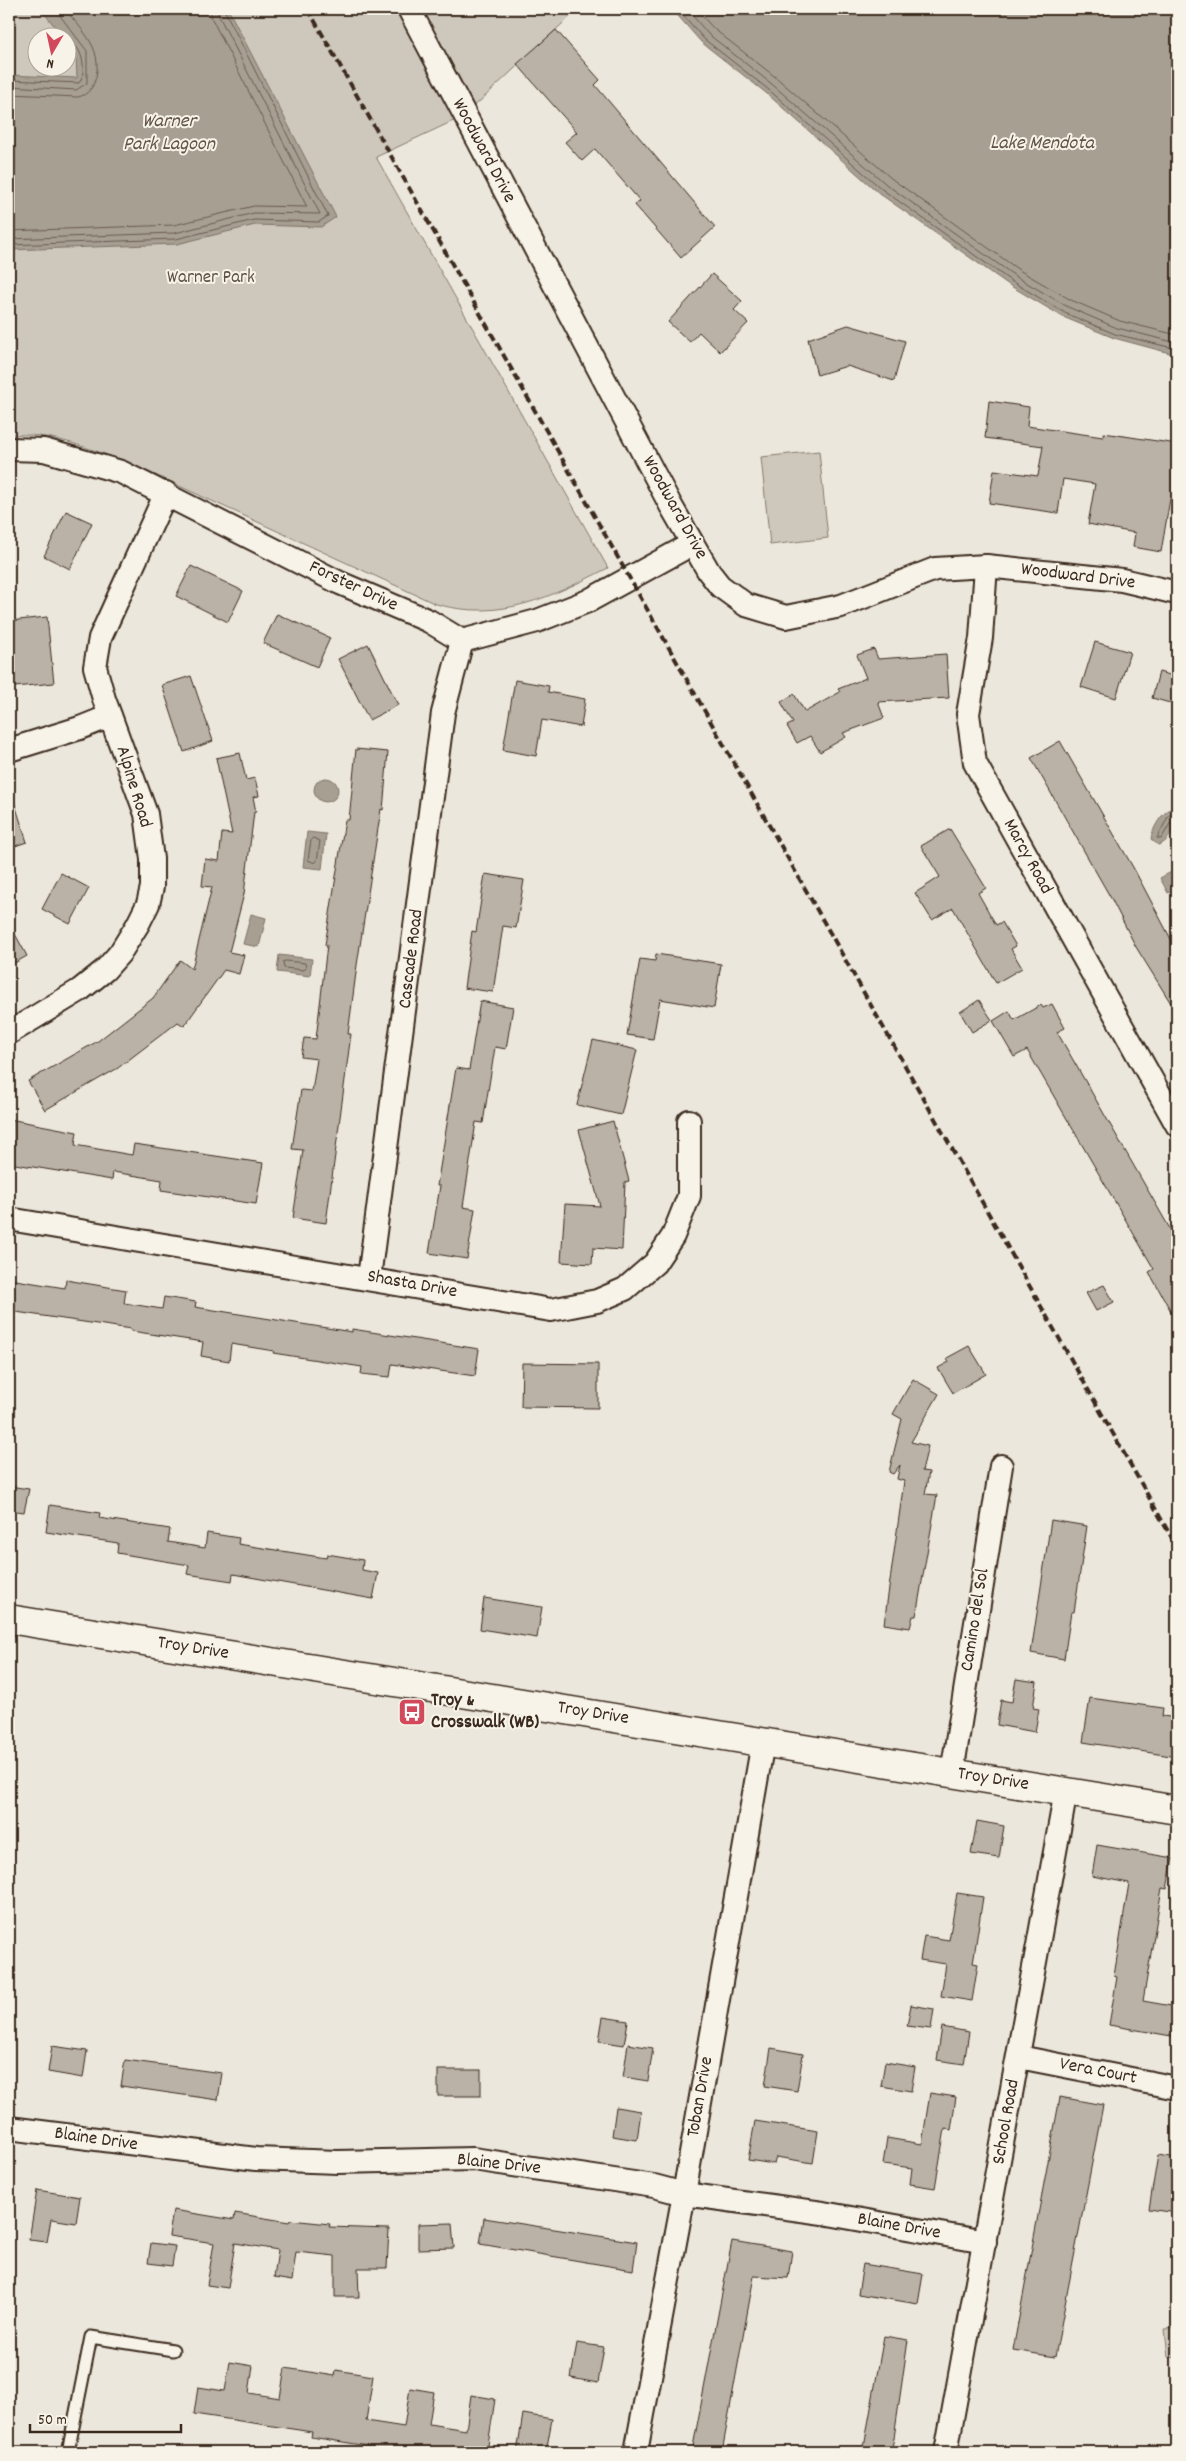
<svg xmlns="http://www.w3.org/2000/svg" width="1186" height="2461" font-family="Dekko,sans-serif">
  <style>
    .green { fill: #cec8bc; stroke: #84796d; fill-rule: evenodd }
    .water { fill: #a89f93; stroke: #7c7064 }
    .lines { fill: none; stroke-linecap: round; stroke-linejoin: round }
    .shore { stroke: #67594d; stroke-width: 1 }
    .building { fill: #bab2a7; stroke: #3b2a1e }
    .lane-casing { stroke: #3b2a1e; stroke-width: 15 }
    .street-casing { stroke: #3b2a1e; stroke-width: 26 }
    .secondary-casing { stroke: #3b2a1e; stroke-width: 31 }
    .lane { stroke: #f7f3e8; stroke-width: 11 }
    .street { stroke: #f7f3e8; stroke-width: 22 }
    .secondary { stroke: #f7f3e8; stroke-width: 28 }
    .rail { stroke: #3b2a1e; stroke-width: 4; stroke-dasharray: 8 4; stroke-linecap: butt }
    .labels { text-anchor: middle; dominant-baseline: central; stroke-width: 4; stroke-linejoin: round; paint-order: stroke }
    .street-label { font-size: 19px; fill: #3b2a1e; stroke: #f7f3e8 }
    .park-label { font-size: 19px; fill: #605246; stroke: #f7f3e8 }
    .poi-label { font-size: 19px; font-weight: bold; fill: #3b2a1e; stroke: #f7f3e8; text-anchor: start }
    .water-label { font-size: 20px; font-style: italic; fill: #615347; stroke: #f7f3e8 }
  </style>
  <rect width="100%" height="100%" fill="#ece7dc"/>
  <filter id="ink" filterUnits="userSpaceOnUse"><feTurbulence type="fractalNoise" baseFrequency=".02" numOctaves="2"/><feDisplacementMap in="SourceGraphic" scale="10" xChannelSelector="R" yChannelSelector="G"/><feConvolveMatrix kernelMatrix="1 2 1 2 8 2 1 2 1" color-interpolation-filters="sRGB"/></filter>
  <g filter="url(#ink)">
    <g class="green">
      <path d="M9,9h569l-114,107 -88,41 232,411c-57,29 -107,54 -172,36l-311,-143c-38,-13 -76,-29 -116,-26zM38,38h30v30h-30z"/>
      <path d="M819,451l9,87 -58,7 -9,-88z"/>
      <path d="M1177,2328v28l-9,1 -3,-28z"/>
    </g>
    <g class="water">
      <path d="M41,9h187l108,208 -15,10 -66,-2 -78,19 -168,6v-175l68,3 -1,-23 -8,-12v-5l-5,-1z"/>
      <path d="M672,9h505v346l-63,-17 -51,-21 -54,-32 -129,-91 -114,-101 -65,-51z"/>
      <circle cx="326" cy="790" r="12"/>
      <path d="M1171,809l5,2c4,10 -6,32 -18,34l-7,-6c1,-10 11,-27 20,-30z"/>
      <path d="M307,832l19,2 -4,35 -19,-2z"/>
      <path d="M1177,869v20l-9,4 -8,-15z"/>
      <path d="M251,914l15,4 -7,29 -16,-3z"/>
      <path d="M279,955l33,4 -2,17 -33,-4z"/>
    </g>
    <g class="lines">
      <g class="shore">
        <path d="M678,9l26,30 65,51 114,100 128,91 54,32 50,21 62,15"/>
        <path d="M687,9l21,25 65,51 114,100 128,91 53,31 49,21 60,15"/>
        <path d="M696,9l18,20 64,50 114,100 127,91 52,30 49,21 57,14"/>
        <path d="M9,80l70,3c9,-12 3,-38 -11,-43"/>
        <path d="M9,86l67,4 11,-7v-32l-32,-42"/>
        <path d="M9,94l69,3c20,-4 23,-33 15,-50 -6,-14 -19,-26 -28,-38"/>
        <path d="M9,231l165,-6 80,-19 53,1 -95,-188 -2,-10"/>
        <path d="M9,239l166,-6 79,-20 66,1 -101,-198 -2,-7"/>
        <path d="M9,245l167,-6 78,-19 65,2 9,-6 -104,-207"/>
        <path d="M1177,815h-8l-12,23 4,1 10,-17 6,-1"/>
        <path d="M313,838l7,3 -3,20 -2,2 -7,-3 3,-20z"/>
        <path d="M286,961l19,2 1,5 -2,2 -20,-2 -1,-6z"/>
      </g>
    </g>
    <g class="building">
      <path d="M556,30l44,50 -5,5 120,142 -34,31 -46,-53 5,-4 -45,-52 -13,12 -17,-19 12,-10 -60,-68z"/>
      <path d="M712,274l30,27 -8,9 14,13 -28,29 -21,-20 -9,10 -22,-20z"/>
      <path d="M848,325l57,16 -11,40 -47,-15 -30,9 -9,-36z"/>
      <path d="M989,401l40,6 -2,19 76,11 1,-4 73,11v57l-7,-2 -9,53 -28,-5 2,-14 -47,-9 7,-40 -32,-5 -5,34 -69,-10 5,-33 44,6 5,-30 -58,-8z"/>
      <path d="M66,511l26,12 -22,46 -26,-13z"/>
      <path d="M191,566l52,25 -15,31 -52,-26z"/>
      <path d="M277,614l53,24 -13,29 -54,-24z"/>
      <path d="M47,617l7,66 -39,4 -6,-66z"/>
      <path d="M1095,642l35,10 -14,46 -35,-11z"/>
      <path d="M368,644l30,61 -29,15 -31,-61z"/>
      <path d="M874,649l4,10 68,-5 3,44 -71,4 6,16 -41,15 3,4 -26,15 -10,-16 -13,7 -10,-17 6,-3 -12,-21 13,-8 11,18 35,-20 -2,-3 28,-11 -9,-23z"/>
      <path d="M1159,672l18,5v28l-25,-7z"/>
      <path d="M191,676l22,65 -29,11 -22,-67z"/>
      <path d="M515,680l34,6 -1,6 37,7 -4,28 -39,-7 -6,36 -33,-6z"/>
      <path d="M1060,741l74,128 38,72 5,-3v75l-41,-66 -24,-47 -81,-142z"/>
      <path d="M356,749l32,3 -5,58 -2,-1 -24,156 -9,69h3l-25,189 -33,-5 10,-68 -11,-1 9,-59 11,1 5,-32 -16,-2 3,-19 12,1 11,-94h-2l20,-125h4z"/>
      <path d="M240,753l6,27 9,-2 4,18 -6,1 3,15h-2l-10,82 -15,58 15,3 -5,19 -15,-4 -40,56 -6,-4 -60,46 -73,42 -17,-29 70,-40 55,-43 27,-38 12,9 20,-82 -10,-1 3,-27 14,2 3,-28 10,1 -16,-76z"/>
      <path d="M12,795l15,47 -18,6v-52z"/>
      <path d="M950,829l36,59 -8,5 18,32 6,-3 14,24 -5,3 11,19 -26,15 -43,-75 -21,12 -17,-27 25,-16 -19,-31z"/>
      <path d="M61,873l28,15 -19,36 -28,-15z"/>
      <path d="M485,874l39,6 -8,48 -13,-2 -10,66 -29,-4 8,-57 4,1z"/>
      <path d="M9,923l18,33 -18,10z"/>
      <path d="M656,954l65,10 -7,44 -54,-9 -7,40 -26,-4 13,-76 15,2z"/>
      <path d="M979,1000l13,20 -20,12 -12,-20z"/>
      <path d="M480,1001l33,6 -7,42 -11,-2 -12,76 -7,-1 -13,85 12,2 -8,50 -38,-6 11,-67h-3l19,-118 13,2z"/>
      <path d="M1052,1004l13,24 -8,4 120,209v81l-28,-50 5,-3 -127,-219 -13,7 -21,-36 16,-10 5,9 27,-15 2,3z"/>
      <path d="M593,1040l44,10 -16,65 -44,-10z"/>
      <path d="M9,1119l68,13 -2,13 57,10 2,-11 129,19 -7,41 -95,-14 1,-10 -49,-8 -1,8 -103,-17z"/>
      <path d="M613,1121l16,60 -4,1 -3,68 -29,-2 -1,16 -31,-2 4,-58 35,2 -21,-76z"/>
      <path d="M9,1279l56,9 1,-8 60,10 -2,13 38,6 2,-12 32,5 -1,5 157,25v-3l127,20 -4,27 -83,-12 -2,13 -29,-3 1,-7 -89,-14 1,-2 -43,-7 -2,17 -28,-5 2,-14 -72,-11v-2l-122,-18z"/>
      <path d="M1104,1285l10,17 -18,9 -10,-18z"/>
      <path d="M969,1346l17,28 -33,19 -15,-25 11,-6 -2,-4z"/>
      <path d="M522,1363l76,1v44l-77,-1z"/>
      <path d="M913,1379l26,15 -28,48 17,4 -6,25 7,1 -4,22 12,1 -21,121h-3l-3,12 -26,-4 20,-143 -7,-2 3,-14 -7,9 -4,-2 13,-53 -9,-5z"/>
      <path d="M9,1486l20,3 -5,23 -15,-2z"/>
      <path d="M50,1505l50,8 -1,5 71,11 -2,13 37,6 2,-15 32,5 -1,6 88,14 1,-4 36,6 -1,10 16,3 -5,26 -140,-25 -1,7 -45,-7 2,-9 -72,-12 1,-10 -72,-11z"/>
      <path d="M1051,1520l36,6 -13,86h-3l-7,47 -33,-6z"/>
      <path d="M484,1598l58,9 -5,31 -57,-9z"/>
      <path d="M1016,1679l21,3 -4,26 6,1 -4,23 -38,-7 4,-25 11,2z"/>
      <path d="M1090,1698l73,10 -1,8 15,2v39l-94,-15z"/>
      <path d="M977,1821l27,5 -5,32 -28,-4z"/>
      <path d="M1097,1845l76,13 -6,31 -5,-1 -19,113 34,6v30l-68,-12 8,-48 -3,-1 15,-93 -37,-7z"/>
      <path d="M957,1893l26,4 -10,66 5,1 -6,37 -31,-5 5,-32 -26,-4 4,-24 25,4z"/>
      <path d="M911,2005l23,4 -3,20 -24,-3z"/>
      <path d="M603,2017l25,4 -4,24 -25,-4z"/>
      <path d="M942,2027l27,5 -5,32 -27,-4z"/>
      <path d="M628,2044l25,4 -5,33 -25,-4z"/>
      <path d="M52,2046l35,5 -4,27 -35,-6z"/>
      <path d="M771,2048l32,6 -6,37 -32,-5z"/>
      <path d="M125,2060l97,13 -4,27 -97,-14z"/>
      <path d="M885,2062l30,5 -4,24 -30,-5z"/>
      <rect x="438" y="2070" width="43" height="26"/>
      <path d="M930,2093l26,4 -5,33 -6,-1 -10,59 -25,-4 2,-16 -29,-4 4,-26 35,6z"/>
      <path d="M1060,2097l43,8 -48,252 -42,-7z"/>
      <path d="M616,2107l25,4 -4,29 -25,-4z"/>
      <path d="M755,2121l63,10 -5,32 -37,-6 -2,7 -26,-4z"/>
      <path d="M1158,2155l19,3v55l-28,-4z"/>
      <path d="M37,2190l43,7 -4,26 -25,-4 -4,23 -18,-2z"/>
      <path d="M173,2210l61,10 1,-7 54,9 1,-2 40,4 -1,3 60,2 -2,39h-29l1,29h-24v-41l-39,-4 -4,29 -18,-3 4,-28 -43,-7 -7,45 -21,-3 7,-42 -45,-7z"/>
      <path d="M484,2218l153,24 -4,28 -153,-26z"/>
      <path d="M452,2223l2,25 -36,1v-25z"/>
      <path d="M732,2241l60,10 -4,27 -34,-2 -32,176h-30z"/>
      <path d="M151,2243l24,3 -3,20 -24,-3z"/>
      <path d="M863,2264l60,10 -5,30 -60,-10z"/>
      <path d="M884,2336l24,4 -14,98 -3,14h-28z"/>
      <path d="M577,2343l27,4 -6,36 -27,-5z"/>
      <path d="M230,2362l23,4 -4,27 31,5 5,-30 50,8 1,-6 37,6 -7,45 38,6 6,-39 24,4 -5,32 37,6 5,-35 24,4 -8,53h-47l-30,-4 -1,4h-21l-20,-3v-3l-57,-9 1,-5 -118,-18 4,-27 27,4z"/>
      <path d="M523,2414l29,5 -6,33h-29z"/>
    </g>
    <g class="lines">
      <g class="lane-casing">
        <path id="lane" d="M68,2452l23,-115 82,13"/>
      </g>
      <g class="street-casing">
        <g id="street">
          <path d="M409,9l262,497 38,66 11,14 26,19 40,12 55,-11 94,-37 51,-3 136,14 55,13"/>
          <path d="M9,449l35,1 77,22 219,111 89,38 33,20 75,-20 51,-20 104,-57"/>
          <path d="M986,566l-5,72 -13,76 7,49 202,362"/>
          <path d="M9,750l71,-22 30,-12"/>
          <path d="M9,1033l71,-43 25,-20 15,-17 18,-29 10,-20 4,-17v-28l-6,-45 -42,-115 -9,-32 5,-29 66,-145"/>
          <path d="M9,1219l542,91 46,-9 28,-12 30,-26 18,-27 16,-40v-75"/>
          <path d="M369,1278l74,-565 19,-72"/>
          <path d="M952,1773l49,-307"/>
          <path d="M1019,2057l158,31"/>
          <path d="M9,2128l247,31 82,3 135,-3 181,27 30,8 139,19 162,29"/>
          <path d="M636,2452l48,-258 79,-452"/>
          <path d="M946,2452l120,-661"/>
        </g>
      </g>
      <g class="secondary-casing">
        <path id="secondary" d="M9,1619l1168,191"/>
      </g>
      <use href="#lane" class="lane"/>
      <use href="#street" class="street"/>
      <use href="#secondary" class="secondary"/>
      <path class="rail" d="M308,9l869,1538"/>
    </g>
  </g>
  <defs>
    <g id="bus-square" transform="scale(1.4375)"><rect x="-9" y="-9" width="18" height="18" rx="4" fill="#d1495b" stroke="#f7f3e8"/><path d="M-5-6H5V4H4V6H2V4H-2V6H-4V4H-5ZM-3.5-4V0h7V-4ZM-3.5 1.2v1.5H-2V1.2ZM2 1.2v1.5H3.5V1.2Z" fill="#fff"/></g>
  </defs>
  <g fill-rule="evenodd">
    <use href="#bus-square" x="412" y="1712"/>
  </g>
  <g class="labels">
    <g class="street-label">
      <text transform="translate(483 151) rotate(62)">Woodward Drive</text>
      <text transform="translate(674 508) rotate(61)">Woodward Drive</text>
      <text transform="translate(1078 577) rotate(7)">Woodward Drive</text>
      <text transform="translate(353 587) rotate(25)">Forster Drive</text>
      <text transform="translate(133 787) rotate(73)">Alpine Road</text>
      <text transform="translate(1027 857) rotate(61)">Marcy Road</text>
      <text transform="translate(412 959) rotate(-83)">Cascade Road</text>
      <text transform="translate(412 1285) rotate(10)">Shasta Drive</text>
      <text transform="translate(976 1620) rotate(-81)">Camino del Sol</text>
      <text transform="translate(193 1649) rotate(9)">Troy Drive</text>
      <text transform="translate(593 1714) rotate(9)">Troy Drive</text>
      <text transform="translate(993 1780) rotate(9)">Troy Drive</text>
      <text transform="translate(1098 2072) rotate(11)">Vera Court</text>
      <text transform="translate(701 2097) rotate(-80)">Toban Drive</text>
      <text transform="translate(1007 2122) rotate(-80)">School Road</text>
      <text transform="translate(96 2140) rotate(8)">Blaine Drive</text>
      <text transform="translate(499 2165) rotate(6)">Blaine Drive</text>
      <text transform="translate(899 2227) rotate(10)">Blaine Drive</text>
    </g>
    <g class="park-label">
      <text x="211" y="278">Warner Park</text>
    </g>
    <g class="poi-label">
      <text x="431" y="1701">Troy &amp;<tspan x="431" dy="22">Crosswalk (WB)</tspan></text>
    </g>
    <g class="water-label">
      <text x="169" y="122">Warner<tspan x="169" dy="23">Park Lagoon</tspan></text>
      <text x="1042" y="144">Lake Mendota</text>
    </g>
  </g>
  <rect width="1186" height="2461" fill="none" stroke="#f7f3e8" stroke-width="30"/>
  <rect x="15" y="15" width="1156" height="2431" fill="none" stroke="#3b2a1e" stroke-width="2" filter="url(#ink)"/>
  <g transform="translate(52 52) rotate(189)"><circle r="24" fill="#f7f3e8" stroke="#aca397"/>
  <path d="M0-4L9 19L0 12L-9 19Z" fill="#d1495b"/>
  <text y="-8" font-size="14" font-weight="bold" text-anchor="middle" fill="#3b2a1e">N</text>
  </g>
  <path d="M30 2424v8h151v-8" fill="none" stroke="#3b2a1e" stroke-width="2.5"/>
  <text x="38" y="2424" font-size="15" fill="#3b2a1e" stroke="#f7f3e8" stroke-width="4" paint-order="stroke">50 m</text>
</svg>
